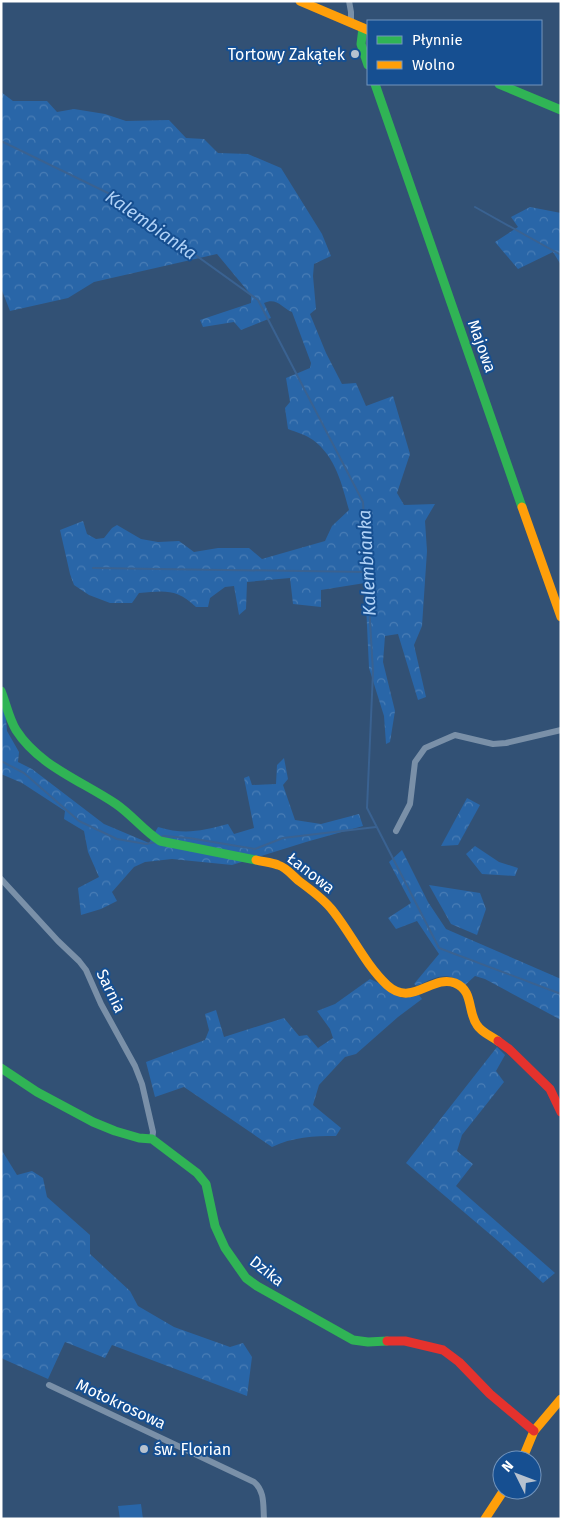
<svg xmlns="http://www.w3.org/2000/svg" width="562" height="1520" font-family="'Fira Sans',sans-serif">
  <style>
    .forest { fill: url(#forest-crowns) }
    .pitch { fill: #2966a8 }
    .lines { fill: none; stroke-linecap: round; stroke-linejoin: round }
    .stream { stroke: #3a6291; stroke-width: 2 }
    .street { stroke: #7a90a8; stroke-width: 6 }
    .fast { stroke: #30b455; stroke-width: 9 }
    .slow { stroke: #ff9f0a; stroke-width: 9 }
    .jam { stroke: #e5322d; stroke-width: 9 }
    .poi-dot { fill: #b7c2cf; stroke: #164f91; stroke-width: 2 }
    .labels { text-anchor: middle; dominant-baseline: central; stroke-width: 4; stroke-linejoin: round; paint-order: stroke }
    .poi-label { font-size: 16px; fill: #fff; stroke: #164f91; text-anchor: end }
    .street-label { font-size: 16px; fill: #fff; stroke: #164f91 }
    .water-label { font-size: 18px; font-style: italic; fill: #b0d2f7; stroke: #164f91 }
  </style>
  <defs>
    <pattern id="forest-crowns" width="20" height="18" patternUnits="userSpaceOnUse" patternTransform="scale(1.25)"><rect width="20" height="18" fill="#2966a8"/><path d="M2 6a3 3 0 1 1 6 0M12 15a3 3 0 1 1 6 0" fill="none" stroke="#497db5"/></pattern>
  </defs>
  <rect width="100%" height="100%" fill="#325175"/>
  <g class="forest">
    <path d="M1,92l12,9h34l10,11 17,-3 31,5 21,7 43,-1 17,18 18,1 14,14 30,1 33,14 41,66 9,22 -17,8 -1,12 3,33 -6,5 16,39 16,31 14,-1 10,23 27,-10 17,58 -13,39 7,12 31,-1 -10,17 2,30 -5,75 -8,19 12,52 -8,3 -20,-66 -13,2 -2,26 12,49 -5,31 -4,2 -2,-28 -15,-48 -4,-85 -44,7v17l-28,-3 -3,-26 -43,4 -1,27 -7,6 -5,-29 -9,1 -15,11 -2,9h-12c-20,-19 -32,-16 -57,-14l-7,10h-22l-21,-8 -15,-10 -4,-11 -10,-44 23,-9 4,13 9,5 8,-1 8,-10 5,-3 24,14 17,3 21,-1 15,11 24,-4h31l13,11 63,-18 7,-15 17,-16c-7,-25 -13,-53 -36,-70 -7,-5 -17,-8 -25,-11l-3,-21 5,-6 -4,-24 24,-10 1,-5 -19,-51c-10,-4 -15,-15 -28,-9l7,15 -30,12 -7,-8 -31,5 -3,-7 51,-17v-8l-34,-41 -123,28 -26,16 -58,13 -9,-23z"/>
    <path d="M530,207l31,6v52l-8,-13 -35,17 -23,-27 23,-15 -7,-10z"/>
    <path d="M1,706l4,1 2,24 12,21 -1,10 14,7 72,55 45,19 9,-16c27,8 43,4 70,-3l6,10 20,-6 -10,-50 5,-2 3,9 24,-1 1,-19 7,-7 4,21 -5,6 12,35 26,4 38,-10 4,12 -57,16 -74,23 -60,-6 -27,3 -11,5 -22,25 5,9 -16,8 -20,6 -3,-27 21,-11 -11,-25 -4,-21 -20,-12 1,-8 -43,-28 -21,-9z"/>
    <path d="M467,798l13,7 -22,40 -17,1z"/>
    <path d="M475,846l24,16 19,6 -3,8 -33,-2 -16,-20z"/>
    <path d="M402,850l26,52 18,27 115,50v41l-76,-41 -10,-3 -10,9c-19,-15 -29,-8 -48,1l-3,-2 25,-30 -22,-33 -21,8 -8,-11 23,-15 -22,-41z"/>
    <path d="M429,885l51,8 6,16 -9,26 -26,-11z"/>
    <path d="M370,979l17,8 15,11 17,-3 3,4 -24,18 -42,37 -11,3 -26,28 -6,20 28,23 -5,8c-22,0 -44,1 -64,11l-88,-60 -29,10 -9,-35 59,-22 4,-10 -4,-16 11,-4 8,27 60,-19 15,18 8,-1 11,13 15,-10 -3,-9 -13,-18 18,-7z"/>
    <path d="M497,1047l8,8 -9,16 8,11 -42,53 -5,16 16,13 -17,22 99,87 -12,10 -45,-42 -92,-78z"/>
    <path d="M1,1149l16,26 15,-4 11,7 4,19 43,38v19l40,37 8,15 36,21 56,20 13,-4 9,14 -5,39 -135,-51 -7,13 -40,-16 -17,37 -47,-21z"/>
  </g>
  <path class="pitch" d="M141,1504l2,15h-23l-2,-13z"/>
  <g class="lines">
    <g class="stream">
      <path d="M1,141l111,54 146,105 105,202 10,170 -6,136 72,140 122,46"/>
      <path d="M475,207l86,48"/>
      <path d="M93,568l274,4"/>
      <path d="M1,761l23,12 55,48 38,18 29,5 10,-2"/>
      <path d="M160,838l3,-2 26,2 66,11 28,-11 93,-11"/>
    </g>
    <g class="street">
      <path d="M349,1l2,11v11"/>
      <path d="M396,831l14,-27 5,-42 10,-14 30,-13 38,9 13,-1 55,-13"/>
      <path d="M1,879l57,62 21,20 7,9 15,34 34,62 7,18 11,48 -1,7"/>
      <path d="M49,1385l205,97c11,9 9,23 10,37"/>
    </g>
    <g class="fast">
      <path d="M363,28l-2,16 7,21"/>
      <path d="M375,84l147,423"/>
      <path d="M499,84l62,26"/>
      <path d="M1,691c5,12 8,28 15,39 23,36 66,51 100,74 16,11 28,27 44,37l96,19"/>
      <path d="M1,1068l36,24 56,30 22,9 24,7 13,1 45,34 9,11 9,42 10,22 21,30 11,8 96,54 15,2 19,-1"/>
    </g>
    <g class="slow">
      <path d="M300,1l68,29"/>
      <path d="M522,507l39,110"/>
      <path d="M256,860c7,2 15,2 22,5 8,2 15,11 21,16 12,9 25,18 34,30 19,24 32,53 54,74 25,23 45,-11 68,-2 19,8 12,28 22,42 4,7 14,11 21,16"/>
      <path d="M522,1460l12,-29 27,-32"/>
      <path d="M485,1519l19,-29"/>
    </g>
    <g class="jam">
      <path d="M498,1041l11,8 41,40 11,23"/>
      <path d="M387,1341h18l38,9 16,12 31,32 44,37"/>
    </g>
  </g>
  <g class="poi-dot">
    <circle cx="355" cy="54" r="5"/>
    <circle cx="144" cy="1449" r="5"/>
  </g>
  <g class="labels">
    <g class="poi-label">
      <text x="345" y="54">Tortowy Zakątek</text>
      <text x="154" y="1449" text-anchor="start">św. Florian</text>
    </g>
    <g class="street-label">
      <text transform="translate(482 346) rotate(70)">Majowa</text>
      <text transform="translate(311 873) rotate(38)">Łanowa</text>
      <text transform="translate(111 991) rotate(64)">Sarnia</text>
      <text transform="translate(267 1271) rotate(38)">Dzika</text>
      <text transform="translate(121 1404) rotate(25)">Motokrosowa</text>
    </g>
    <g class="water-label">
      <text transform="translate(151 225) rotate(35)">Kalembianka</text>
      <text transform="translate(367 563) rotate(-93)">Kalembianka</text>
    </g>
  </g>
  <rect width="562" height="1520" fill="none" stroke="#ffffff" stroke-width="5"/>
  <rect x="367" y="20" width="175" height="65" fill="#164f91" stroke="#7395bd"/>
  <rect x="377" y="36" width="25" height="8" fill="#30b455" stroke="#7395bd"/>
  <text x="412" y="45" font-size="15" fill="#ffffff">Płynnie</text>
  <rect x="377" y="61" width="25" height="8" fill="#ff9f0a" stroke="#7395bd"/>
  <text x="412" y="70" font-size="15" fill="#ffffff">Wolno</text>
  <g transform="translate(517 1475) rotate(312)"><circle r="24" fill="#164f91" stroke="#7395bd"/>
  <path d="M0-4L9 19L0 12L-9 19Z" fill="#b7c2cf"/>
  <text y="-8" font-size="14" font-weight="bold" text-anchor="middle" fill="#ffffff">N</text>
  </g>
</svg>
